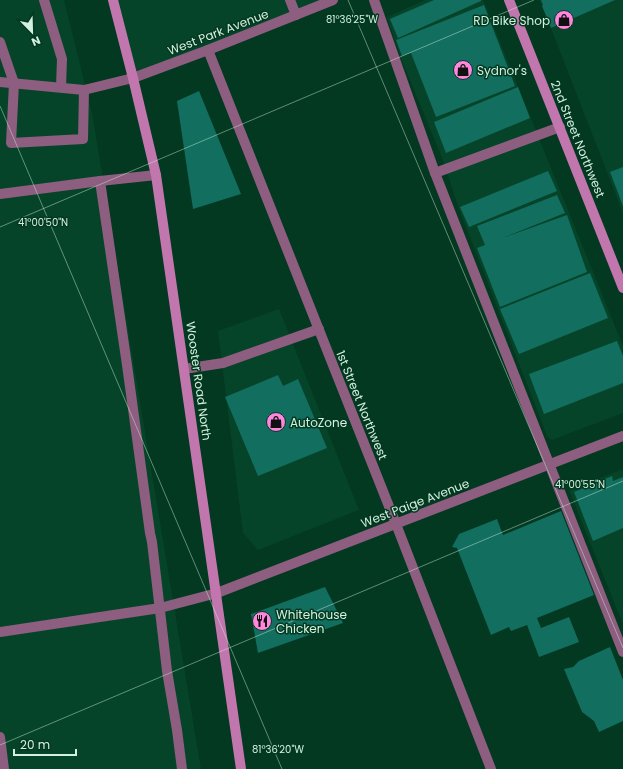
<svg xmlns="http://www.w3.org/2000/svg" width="623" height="769" font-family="Poppins,sans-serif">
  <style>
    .built { fill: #064429 }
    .building { fill: #126e5f }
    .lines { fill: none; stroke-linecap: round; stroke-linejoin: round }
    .lane { stroke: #8d5e7f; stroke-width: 10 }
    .street { stroke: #8d5e7f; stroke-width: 10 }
    .secondary { stroke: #c177ad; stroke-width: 10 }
    .ticks { fill: none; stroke: #d2f1de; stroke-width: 1; stroke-opacity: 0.45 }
    .labels { text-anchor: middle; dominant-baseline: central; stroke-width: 3; stroke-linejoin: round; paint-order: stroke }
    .poi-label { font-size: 12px; fill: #d2f1de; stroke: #033821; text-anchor: start }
    .street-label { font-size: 12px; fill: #d2f1de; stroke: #033821 }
    .ticks-label { font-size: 10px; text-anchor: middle; fill: #d2f1de; stroke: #033821; stroke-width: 3; stroke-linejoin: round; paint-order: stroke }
  </style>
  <rect width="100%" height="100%" fill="#033821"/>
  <g class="built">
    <path d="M0,0h64l28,113 109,656h-201z"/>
    <path d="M113,0h220l-200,78z"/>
    <path d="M425,0h58l140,346v67l-71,27 -5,-4 -89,-230 -15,-46 -41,-99 -15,-44z"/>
    <path d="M540,0h83v213z"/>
    <path d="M279,309l80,201 -101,40 -15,-17 -25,-202z"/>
    <path d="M623,469v155l-54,-134z"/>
  </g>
  <g class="building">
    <path d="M434,0h47v1l-83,37 -8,-19z"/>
    <path d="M541,0h74l-64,28 -9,-22 1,-1z"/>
    <path d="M484,5l31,81 -79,31 -25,-64 8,-3 -17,6 -6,-16z"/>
    <path d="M518,87l12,31 -84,35 -12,-31z"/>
    <path d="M199,91l42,103 -48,15 -16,-108z"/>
    <path d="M623,167v39l-13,-34z"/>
    <path d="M548,171l9,20 -88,36 -9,-20z"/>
    <path d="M557,195l8,18 -60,24 62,-22 20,57 -87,35 -23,-59 8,-3 -8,-19z"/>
    <path d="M590,273l18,45 -89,36 -19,-45z"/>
    <path d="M617,341l6,15v27l-79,31 -15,-40z"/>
    <path d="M278,375l5,11 15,-7 29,69 -69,28 -33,-79z"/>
    <path d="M612,476l1,5 10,-4v51l-30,13 -19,-49z"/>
    <path d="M561,511l33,84 -57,23 4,10 28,-11 10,25 -40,15 -12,-32 -16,6 -2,-4 -18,8 -34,-87 -5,-1 7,-13 38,-15 6,16z"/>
    <path d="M325,587l18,36 -85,30 -7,-39z"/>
    <path d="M610,647l13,33v41l-24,11 -5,-11 -12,-9 -18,-43 9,-2 6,-6z"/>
  </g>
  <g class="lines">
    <g class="lane">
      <path d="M44,0l18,59 -1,28"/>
      <path d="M290,0l6,15"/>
      <path d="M374,0l61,173 188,479"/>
      <path d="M0,42l14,41 -3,60 72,-4 1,-49"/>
      <path d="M0,82l84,8 49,-12"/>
      <path d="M435,173l125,-46"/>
      <path d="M100,181l27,184 23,168 2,9 15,129 10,59 5,39"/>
      <path d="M0,194l100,-13 56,-6"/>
      <path d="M184,369l39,-6 96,-34"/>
      <path d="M0,632l160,-24 57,-15"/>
      <path d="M0,737l4,32"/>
    </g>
    <g class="street">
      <path d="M208,50l188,474 95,245"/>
      <path d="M133,78l75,-28 125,-50"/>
      <path d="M217,593l406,-157"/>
    </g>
    <g class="secondary">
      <path d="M113,0l20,78 23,97 85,594"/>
      <path d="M509,0l114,288"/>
    </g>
  </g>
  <path class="ticks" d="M348,0l275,648M0,106l282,663M0,227l534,-227M0,745l623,-264"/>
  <defs>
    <g id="shop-disc" transform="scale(1)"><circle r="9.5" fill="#ff85df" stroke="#033821"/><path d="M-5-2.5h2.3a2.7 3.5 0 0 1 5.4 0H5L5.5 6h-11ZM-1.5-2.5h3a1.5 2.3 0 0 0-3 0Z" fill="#111"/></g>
    <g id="restaurant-disc" transform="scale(1)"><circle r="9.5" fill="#ff85df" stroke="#033821"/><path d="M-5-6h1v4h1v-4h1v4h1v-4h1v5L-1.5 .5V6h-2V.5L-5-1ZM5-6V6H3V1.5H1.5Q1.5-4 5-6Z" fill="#111"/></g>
  </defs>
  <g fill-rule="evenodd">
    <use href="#shop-disc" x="564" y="20"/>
    <use href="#shop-disc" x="463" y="70"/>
    <use href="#shop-disc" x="276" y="422"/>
    <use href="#restaurant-disc" x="262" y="621"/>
  </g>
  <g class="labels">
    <g class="poi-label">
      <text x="550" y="20" text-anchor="end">RD Bike Shop</text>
      <text x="477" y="70">Sydnor's</text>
      <text x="290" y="422">AutoZone</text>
      <text x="276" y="614">Whitehouse<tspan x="276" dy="14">Chicken</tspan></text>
    </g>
    <g class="street-label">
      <text transform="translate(218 32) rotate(-21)">West Park Avenue</text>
      <text transform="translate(578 139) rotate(68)">2nd Street Northwest</text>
      <text transform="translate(199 381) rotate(82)">Wooster Road North</text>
      <text transform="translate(362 405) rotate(68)">1st Street Northwest</text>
      <text transform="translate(415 503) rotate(-21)">West Paige Avenue</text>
    </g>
  </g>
  <g class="ticks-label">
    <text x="352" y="23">81°36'25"W</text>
    <text x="43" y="226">41°00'50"N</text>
    <text x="580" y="488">41°00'55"N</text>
    <text x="278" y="753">81°36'20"W</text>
  </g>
  <g transform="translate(32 32) rotate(157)" stroke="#033821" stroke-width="3" paint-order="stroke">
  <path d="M0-3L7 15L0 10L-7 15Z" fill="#d2f1de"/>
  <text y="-6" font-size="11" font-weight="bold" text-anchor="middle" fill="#d2f1de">N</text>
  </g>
  <path d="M14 749v6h62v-6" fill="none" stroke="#d2f1de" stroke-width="2"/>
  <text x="20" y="749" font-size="12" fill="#d2f1de" stroke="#033821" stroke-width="3" paint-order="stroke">20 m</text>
</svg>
